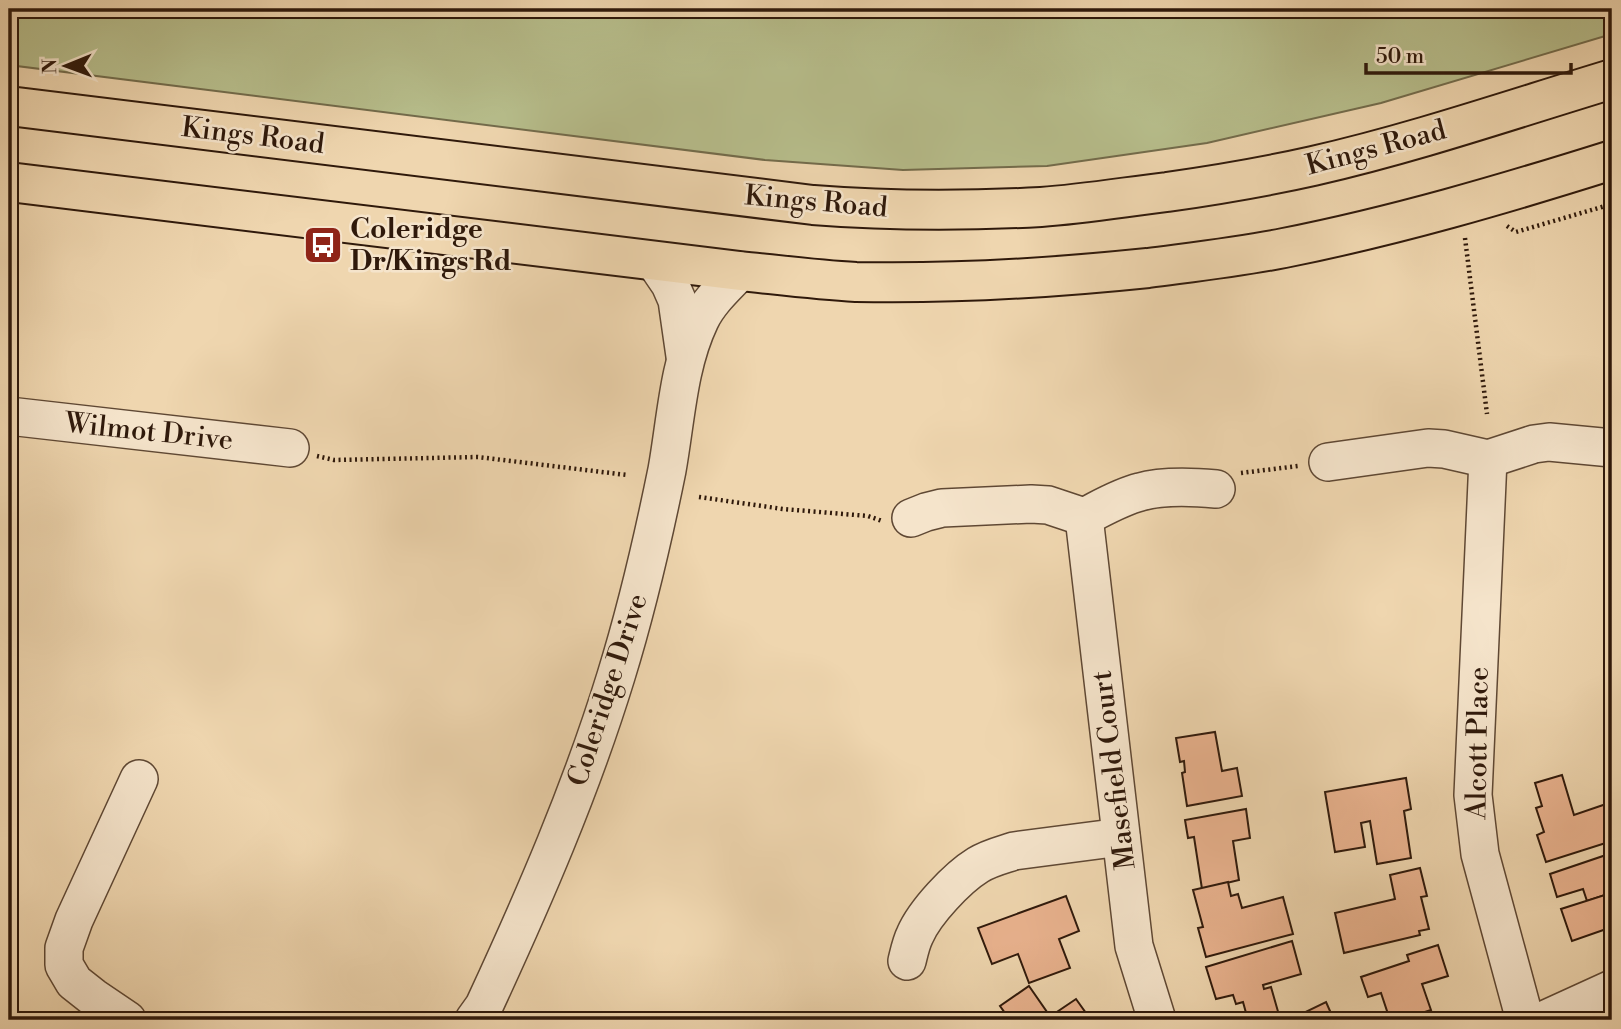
<svg xmlns="http://www.w3.org/2000/svg" width="1621" height="1029" font-family="'Libre Bodoni',serif">
  <style>
    .green { fill: #b7be8c; stroke: #736c4c; stroke-width: 2 }
    .building { fill: #eab38f; stroke: #2f190b; stroke-width: 2 }
    .lines { fill: none; stroke-linecap: round; stroke-linejoin: round }
    .minor-casing { stroke: #5f4834; stroke-width: 40 }
    .major-casing { stroke: #2f190b; stroke-width: 42 }
    .path { stroke: #2f190b; stroke-width: 4.5; stroke-dasharray: 2 3.5; stroke-linecap: butt }
    .minor { stroke: #f5e4cb; stroke-width: 37 }
    .major { stroke: #efd6af; stroke-width: 38 }
    .labels { text-anchor: middle; dominant-baseline: central; stroke-width: 5; stroke-linejoin: round; paint-order: stroke }
    .street-label { font-size: 28px; fill: #2f190b; stroke: #f5e4cb }
    .poi-label { font-size: 28px; font-weight: bold; fill: #2f190b; stroke: #f5e4cb; text-anchor: start }
  </style>
  <rect width="100%" height="100%" fill="#efd6af"/>
  <filter id="stains"><feTurbulence type="fractalNoise" baseFrequency=".00286" numOctaves="4"/><feColorMatrix values="0 0 0 0 .2 0 0 0 0 .09 0 0 0 0 .02 0 0 0 .5 -.17"/></filter>
  <radialGradient id="worn" r=".72"><stop offset=".6" stop-color="#630" stop-opacity="0"/><stop offset="1" stop-color="#630" stop-opacity=".3"/></radialGradient>
  <path class="green" d="M9,9h1603v25l-231,69 -174,40 -160,23 -144,4 -138,-10 -756,-95z"/>
  <g class="building">
    <path d="M1215,732l7,39 15,-3 5,28 -55,10 -5,-33 3,-1 -1,-11 -4,1 -4,-24z"/>
    <path d="M1562,775l12,40 38,-13v39l-66,21 -9,-27 7,-3 -8,-24 6,-2 -7,-23z"/>
    <path d="M1406,778l5,31 -7,2 7,47 -34,6 -7,-43 -9,2 4,24 -30,5 -10,-60z"/>
    <path d="M1246,809l4,29 -17,3 6,39 -37,9 -8,-52 -6,1 -3,-18z"/>
    <path d="M1612,853v26l-4,1 3,13 -24,8 -4,-12 -26,8 -7,-23z"/>
    <path d="M1420,868l7,28 -6,1 8,32 -10,2 1,4 -76,18 -9,-40 60,-14 -5,-24z"/>
    <path d="M1228,882l3,14 7,-2 4,14 41,-11 10,37 -87,23 -8,-29 5,-1 -10,-37z"/>
    <path d="M1611,893l1,34 -40,14 -11,-32z"/>
    <path d="M1066,896l13,35 -20,8 11,29 -41,15 -11,-29 -26,10 -14,-36z"/>
    <path d="M1292,941l9,33 -38,11 1,4 7,-2 8,28 -16,5h-15l-5,-18 -7,2 -3,-9 -17,4 -10,-32z"/>
    <path d="M1438,945l10,31 -26,8 9,26 -31,10h-10l-9,-27 -13,4 -7,-20 48,-16 -2,-6z"/>
    <path d="M1029,986l18,26 -5,3 3,5 31,-21 15,21h-81l-10,-14z"/>
    <path d="M1326,1002l8,18h-45z"/>
  </g>
  <g class="lines">
    <g class="minor-casing">
      <g id="minor">
        <path d="M655,262l15,22 7,16 8,56"/>
        <path d="M9,416l281,32"/>
        <path d="M1488,459l-15,336 7,59 45,166"/>
        <path d="M1328,462l100,-14 16,1 44,10 46,-15 15,-2 63,6"/>
        <path d="M1084,517l50,429 23,74"/>
        <path d="M911,518l15,-6 16,-4 89,-4 17,1 36,12c18,-9 36,-20 56,-25 21,-6 54,-5 76,-3"/>
        <path d="M907,961c2,-8 4,-18 8,-26 10,-23 42,-57 63,-70 11,-7 24,-10 36,-14l107,-14"/>
        <path d="M127,1020l-34,-23 -19,-15 -10,-17v-17l10,-28 65,-141"/>
        <path d="M474,1020l10,-14c50,-108 97,-216 132,-330 21,-68 37,-137 51,-206 9,-50 11,-104 33,-150 9,-19 25,-33 40,-49"/>
        <path d="M1544,1020l68,-31"/>
      </g>
    </g>
    <g class="major-casing">
      <g id="major">
        <path d="M9,106l804,99c76,6 152,6 228,2 42,-3 84,-10 126,-15 49,-7 97,-15 146,-26 101,-23 200,-57 299,-87"/>
        <path d="M9,182l731,89c39,4 78,9 116,11 98,2 195,-4 292,-14 45,-6 91,-11 136,-20 111,-22 220,-54 328,-88"/>
      </g>
    </g>
    <g class="path">
      <path d="M1507,226l9,6 96,-28"/>
      <path d="M1465,238l22,176"/>
      <path d="M317,456l17,4 144,-3 149,18"/>
      <path d="M1241,473l57,-7"/>
      <path d="M699,497l84,12 85,7 14,5"/>
    </g>
    <use href="#minor" class="minor"/>
    <use href="#major" class="major"/>
  </g>
  <defs>
    <g id="bus-square" transform="scale(2.0125)"><rect x="-9" y="-9" width="18" height="18" rx="4" fill="#8f2418" stroke="#f5e4cb"/><path d="M-5-6H5V4H4V6H2V4H-2V6H-4V4H-5ZM-3.5-4V0h7V-4ZM-3.5 1.2v1.5H-2V1.2ZM2 1.2v1.5H3.5V1.2Z" fill="#fff"/></g>
  </defs>
  <g fill-rule="evenodd">
    <use href="#bus-square" x="323" y="245"/>
  </g>
  <g class="labels">
    <g class="street-label">
      <text transform="translate(253 136) rotate(7)">Kings Road</text>
      <text transform="translate(1376 148) rotate(-15)">Kings Road</text>
      <text transform="translate(816 202) rotate(5)">Kings Road</text>
      <text transform="translate(149 432) rotate(6)">Wilmot Drive</text>
      <text transform="translate(608 690) rotate(-72)">Coleridge Drive</text>
      <text transform="translate(1478 743) rotate(-89)">Alcott Place</text>
      <text transform="translate(1114 770) rotate(-97)">Masefield Court</text>
    </g>
    <g class="poi-label">
      <text x="350" y="229">Coleridge<tspan x="350" dy="32">Dr/Kings Rd</tspan></text>
    </g>
  </g>
  <rect width="1621" height="1029" fill="none" stroke="#efd6af" stroke-width="35"/>
  <rect x="10" y="10" width="1600" height="1008" fill="none" stroke="#2f190b" stroke-width="3.5"/>
  <rect x="18" y="18" width="1586" height="994" fill="none" stroke="#2f190b" stroke-width="2"/>
  <g transform="translate(66 66) rotate(269)" stroke="#f5e4cb" stroke-width="5" paint-order="stroke">
  <path d="M0-5L12 26L0 18L-12 26Z" fill="#2f190b"/>
  <text y="-10" font-size="19" font-weight="bold" text-anchor="middle" fill="#2f190b">N</text>
  </g>
  <path d="M1366 63v10h205v-10" fill="none" stroke="#2f190b" stroke-width="3.5"/>
  <text x="1376" y="63" font-size="21" fill="#2f190b" stroke="#f5e4cb" stroke-width="5" paint-order="stroke">50 m</text>
  <rect width="100%" height="100%" filter="url(#stains)"/>
  <rect width="100%" height="100%" fill="url(#worn)"/>
</svg>
